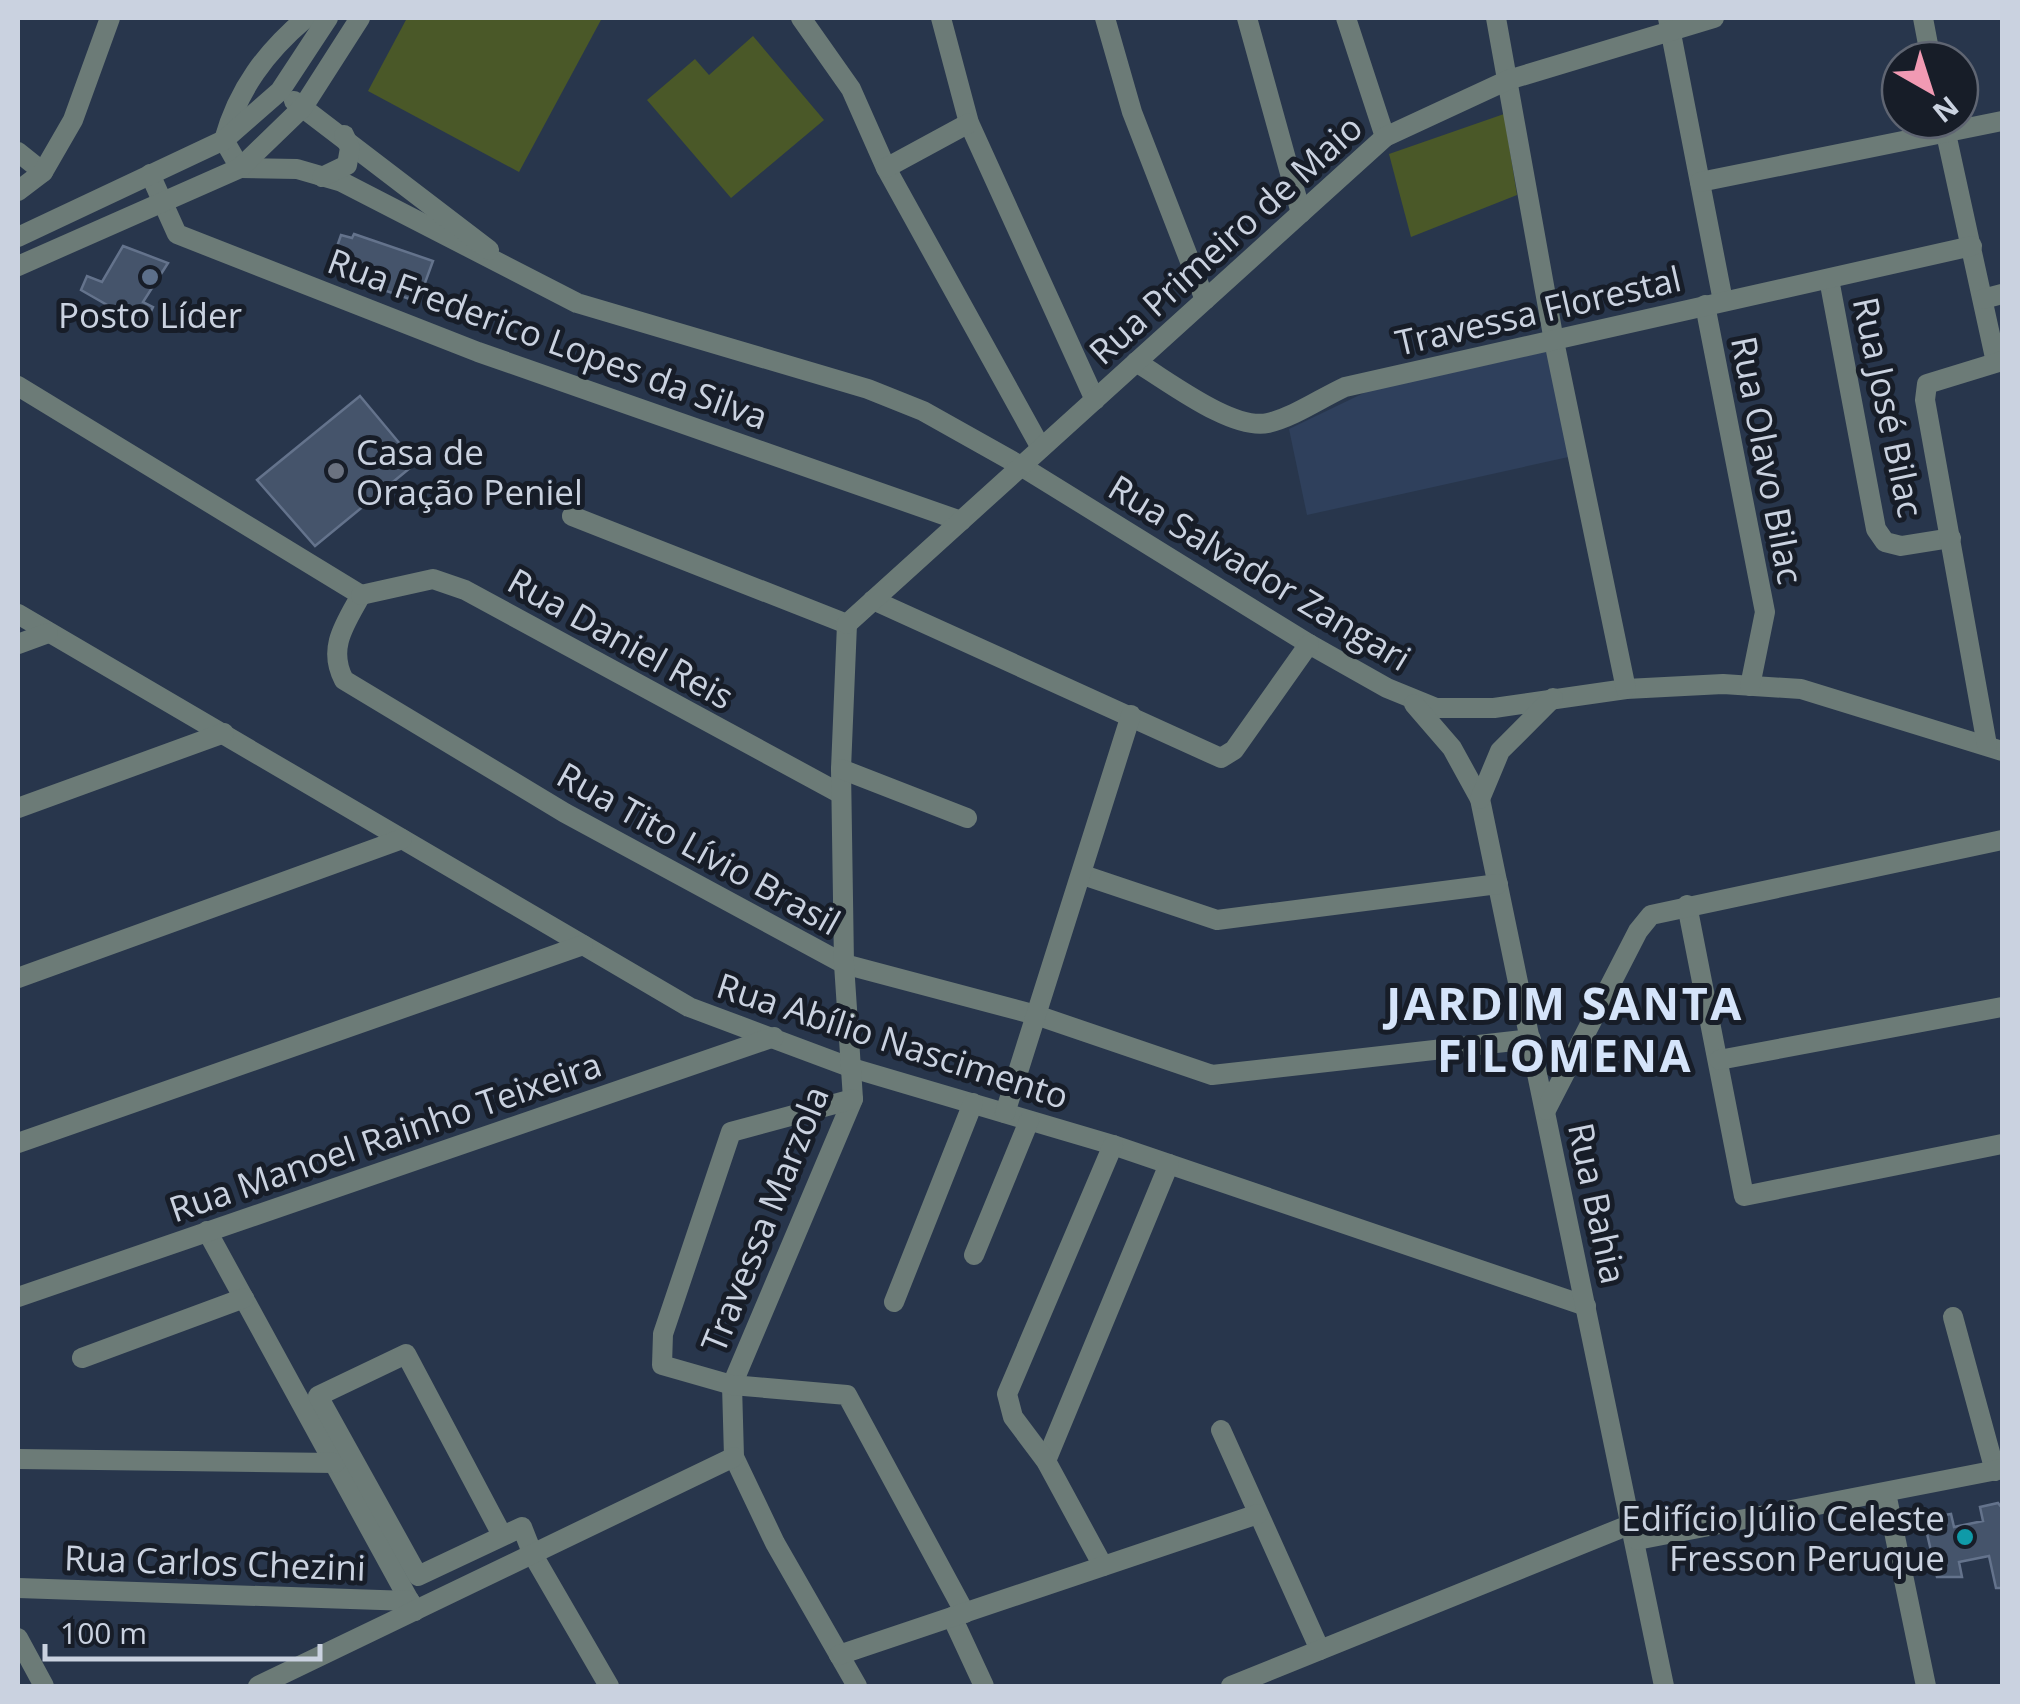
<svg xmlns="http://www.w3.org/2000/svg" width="2020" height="1704" font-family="'Open Sans',sans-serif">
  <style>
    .built { fill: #2f405c }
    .green { fill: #4a5828 }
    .building { fill: #45546b; stroke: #64738c; stroke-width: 2.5 }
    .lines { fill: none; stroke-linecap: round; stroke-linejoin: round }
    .minor { stroke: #6c7b77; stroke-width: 20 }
    .service-dot { fill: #5c6f8a; stroke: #171d28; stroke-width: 4 }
    .worship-dot { fill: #6b7280; stroke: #171d28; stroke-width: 4 }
    .culture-dot { fill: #0f9aa8; stroke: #171d28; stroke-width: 4 }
    .labels { text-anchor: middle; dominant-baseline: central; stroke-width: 10; stroke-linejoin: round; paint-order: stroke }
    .street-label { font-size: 35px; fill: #cad2e0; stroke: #171d28 }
    .poi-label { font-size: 35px; fill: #cad2e0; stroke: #171d28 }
    .district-label { font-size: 45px; font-weight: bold; letter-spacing: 2.5px; fill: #d5e4fa; stroke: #171d28 }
  </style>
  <rect width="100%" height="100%" fill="#28364c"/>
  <path class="built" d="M1553,350l20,106 -266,59 -18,-86 79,-38z"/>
  <g class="green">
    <path d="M407,18h195l-83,154 -151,-81z"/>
    <path d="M753,36l71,84 -93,78 -84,-98 48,-41 14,16z"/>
    <path d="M1504,114l13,81 -106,42 -22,-83z"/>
  </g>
  <g class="building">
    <path d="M354,234l79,27 -15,41 -78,-27 1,-4 -11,-4 11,-32 11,3z"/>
    <path d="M123,246l45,17 -25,39 10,5 -9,19 -63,-36 6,-14 15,6z"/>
    <path d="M360,396l56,67 -101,83 -58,-66z"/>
    <path d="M1998,1503l4,5v80h-6l-7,-32 -30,6 3,15h-25l-12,-52 9,-2 -1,-6 18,-3 3,13 29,-6 -3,-14z"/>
  </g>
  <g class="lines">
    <g class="minor">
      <path d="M306,18c-40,34 -68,71 -82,122l16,28 57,1 45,13 235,121 291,86 55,22 98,55 288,178 78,44 49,20h58l132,-19 97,-5 78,5 201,62"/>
      <path d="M801,18l50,71 35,79 155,280"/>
      <path d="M941,18l28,105 126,277"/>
      <path d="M1105,18l27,94 73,188"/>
      <path d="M1247,18l54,195"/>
      <path d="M1346,18l39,119"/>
      <path d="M1496,18l58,323 72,348"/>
      <path d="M1668,18l55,283"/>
      <path d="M1923,18l8,42"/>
      <path d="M294,101l195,149"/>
      <path d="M1943,120l53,242"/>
      <path d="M18,152l25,20"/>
      <path d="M886,168l83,-45"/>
      <path d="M150,174l27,60 301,118 483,169"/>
      <path d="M322,177l25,-12 3,-17 -6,-13"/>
      <path d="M1700,182l302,-61"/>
      <path d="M18,191l25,-19 30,-52 37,-102"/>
      <path d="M18,237l206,-97 56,-49 48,-73"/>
      <path d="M18,266l222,-98 63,-61 57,-89"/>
      <path d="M1829,279l47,250 9,13 16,4 50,-8"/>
      <path d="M1983,299l19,-5"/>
      <path d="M1705,305l60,307 -15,74"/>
      <path d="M1136,362c31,18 96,69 132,61 26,-6 53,-25 77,-36l627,-141"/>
      <path d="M18,386l343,209c-16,29 -34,53 -17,85l221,133 279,151 192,51 176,60 319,-36"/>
      <path d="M572,516l275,108"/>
      <path d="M361,595l72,-16 32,11 376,204"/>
      <path d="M873,600l348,158 13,-8 75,-106"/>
      <path d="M18,614l671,393 163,61 261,77 473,161"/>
      <path d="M847,624l-6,145 3,195 9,135 -121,286 2,72 41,86 82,143"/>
      <path d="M847,624l538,-487 123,-57 206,-62"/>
      <path d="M18,644l30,-11"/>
      <path d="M1414,704l38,44 28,51 184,887"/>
      <path d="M1987,745l-62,-345 2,-16 75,-23"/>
      <path d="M841,769l126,49"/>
      <path d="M1480,799l20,-48 53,-53"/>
      <path d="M18,808l206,-75"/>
      <path d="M1083,875l134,45 281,-36"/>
      <path d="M1687,905l57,291 258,-52"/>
      <path d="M18,978l384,-139"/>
      <path d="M1719,1060l283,-53"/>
      <path d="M853,1099l-122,33 -68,202 -1,31 70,20 115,10 118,218"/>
      <path d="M1546,1110l92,-179 13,-16 351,-75"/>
      <path d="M1005,1113l126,-398"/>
      <path d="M18,1143l565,-198"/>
      <path d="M207,1231l208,380"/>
      <path d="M974,1255l55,-134"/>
      <path d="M18,1297l756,-260"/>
      <path d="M894,1302l79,-199"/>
      <path d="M1953,1317l42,154"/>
      <path d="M82,1358l162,-60"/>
      <path d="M1221,1430l99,220"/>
      <path d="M18,1459l317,4"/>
      <path d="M1046,1461l123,-297"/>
      <path d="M1886,1493l40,193"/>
      <path d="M502,1535l-96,-181 -88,42 100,180 104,-49 11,28 76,131"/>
      <path d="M1637,1540l365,-71"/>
      <path d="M1103,1566l-57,-105 -33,-44 -6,-23 106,-249"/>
      <path d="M18,1588l392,13"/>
      <path d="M952,1617l32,69"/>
      <path d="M18,1638l26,48"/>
      <path d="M839,1655l419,-141"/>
      <path d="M258,1686l476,-229"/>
      <path d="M1231,1686l403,-163"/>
    </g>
  </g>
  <circle class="service-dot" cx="150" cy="277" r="10"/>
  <circle class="worship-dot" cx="336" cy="471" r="10"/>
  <circle class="culture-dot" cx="1965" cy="1537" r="10"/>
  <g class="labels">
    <g class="street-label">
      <text transform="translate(1225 239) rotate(-42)">Rua Primeiro de Maio</text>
      <text transform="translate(1538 310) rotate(-13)">Travessa Florestal</text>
      <text transform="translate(548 338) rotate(20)">Rua Frederico Lopes da Silva</text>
      <text transform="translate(1889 407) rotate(78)">Rua José Bilac</text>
      <text transform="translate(1768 460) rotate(79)">Rua Olavo Bilac</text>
      <text transform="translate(1260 572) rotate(31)">Rua Salvador Zangari</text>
      <text transform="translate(621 638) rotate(29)">Rua Daniel Reis</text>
      <text transform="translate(699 848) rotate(29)">Rua Tito Lívio Brasil</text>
      <text transform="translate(893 1040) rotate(18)">Rua Abílio Nascimento</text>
      <text transform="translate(385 1136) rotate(-19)">Rua Manoel Rainho Teixeira</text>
      <text transform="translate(1598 1203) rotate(78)">Rua Bahia</text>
      <text transform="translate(764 1219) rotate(-68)">Travessa Marzola</text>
      <text transform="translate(215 1562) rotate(2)">Rua Carlos Chezini</text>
    </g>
    <g class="poi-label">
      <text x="150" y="314">Posto Líder</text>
      <text x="356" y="451" text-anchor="start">Casa de<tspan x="356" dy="40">Oração Peniel</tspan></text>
      <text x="1945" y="1517" text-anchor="end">Edifício Júlio Celeste<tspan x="1945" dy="40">Fresson Peruque</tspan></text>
    </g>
    <g class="district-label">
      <text x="1565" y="1002">JARDIM SANTA<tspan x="1565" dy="52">FILOMENA</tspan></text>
    </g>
  </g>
  <rect width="2020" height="1704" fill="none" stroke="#cad2e0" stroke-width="40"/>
  <g transform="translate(1930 90) rotate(141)"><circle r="48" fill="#171d28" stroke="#5f6572" stroke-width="2.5"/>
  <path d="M0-8L18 38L0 25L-18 38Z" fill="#f19ab3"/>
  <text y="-15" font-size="28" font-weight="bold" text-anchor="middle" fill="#cad2e0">N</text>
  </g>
  <path d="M45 1644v15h275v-15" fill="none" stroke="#cad2e0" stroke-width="5"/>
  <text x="60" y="1644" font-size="30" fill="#cad2e0" stroke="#171d28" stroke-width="8" paint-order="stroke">100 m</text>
</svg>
